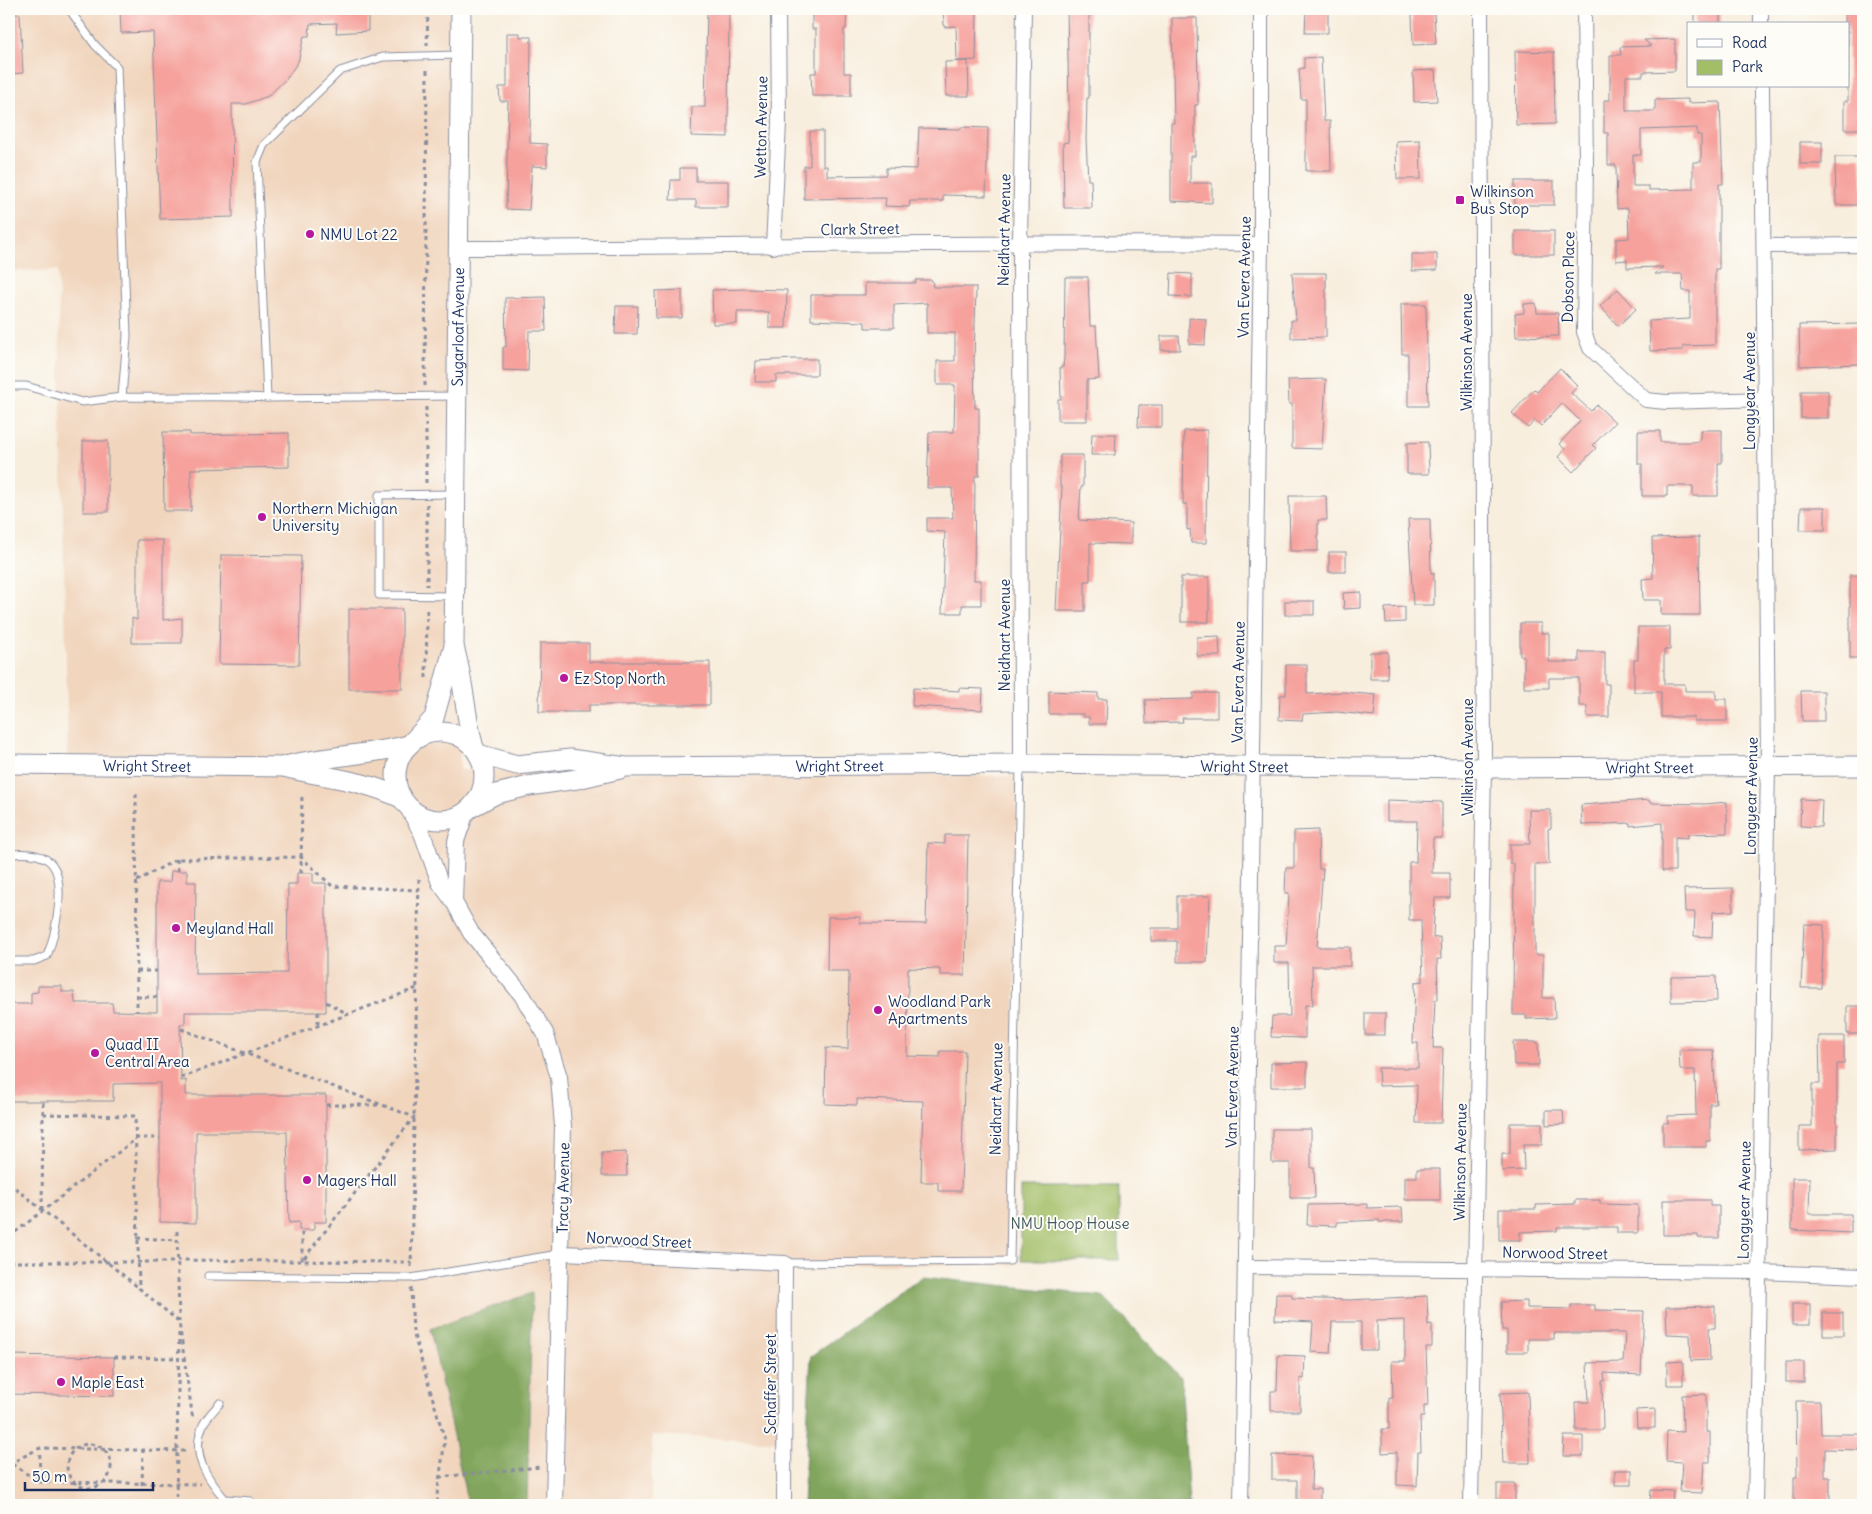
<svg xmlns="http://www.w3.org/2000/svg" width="1872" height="1514" font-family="Delius,sans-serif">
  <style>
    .built { fill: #f1d5bd }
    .green { fill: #a2be66; stroke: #5e7662 }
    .forest { fill: #81a55b; stroke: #4e6a5c }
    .building { fill: #f6a19c; fill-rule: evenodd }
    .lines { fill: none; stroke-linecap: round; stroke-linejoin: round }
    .service-casing { stroke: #8a8e9e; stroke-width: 9 }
    .minor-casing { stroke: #8a8e9e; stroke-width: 16 }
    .tertiary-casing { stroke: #8a8e9e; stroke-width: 18 }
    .secondary-casing { stroke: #8a8e9e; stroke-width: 21 }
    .path { stroke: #8a8e9e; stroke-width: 3; stroke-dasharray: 4 4; stroke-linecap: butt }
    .service { stroke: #fff; stroke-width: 7 }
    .minor { stroke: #fff; stroke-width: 14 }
    .tertiary { stroke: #fff; stroke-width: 16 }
    .secondary { stroke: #fff; stroke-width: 19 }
    .poi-dot { fill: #b5179e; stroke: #fdfcf7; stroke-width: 2 }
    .labels { text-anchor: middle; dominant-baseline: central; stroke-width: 4; stroke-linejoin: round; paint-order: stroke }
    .street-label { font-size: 15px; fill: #1b2f5e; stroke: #fdfcf7 }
    .poi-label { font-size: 15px; fill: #1b2f5e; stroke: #fdfcf7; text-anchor: start }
    .park-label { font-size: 15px; fill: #445a60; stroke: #fdfcf7 }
  </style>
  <rect width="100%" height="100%" fill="#fdfcf7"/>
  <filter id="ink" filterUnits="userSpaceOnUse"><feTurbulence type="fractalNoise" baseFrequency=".02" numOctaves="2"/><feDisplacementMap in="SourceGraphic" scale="10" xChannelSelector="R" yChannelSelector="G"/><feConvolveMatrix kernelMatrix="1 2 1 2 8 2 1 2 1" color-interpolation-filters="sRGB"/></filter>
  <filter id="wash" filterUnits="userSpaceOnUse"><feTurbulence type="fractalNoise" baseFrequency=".0096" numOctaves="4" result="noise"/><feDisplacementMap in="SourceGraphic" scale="20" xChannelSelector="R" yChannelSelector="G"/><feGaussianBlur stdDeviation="1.12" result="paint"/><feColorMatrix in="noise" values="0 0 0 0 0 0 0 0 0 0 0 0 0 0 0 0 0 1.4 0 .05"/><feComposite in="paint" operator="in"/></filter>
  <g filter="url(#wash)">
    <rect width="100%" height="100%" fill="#f8eede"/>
    <path class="built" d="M9,9h452l-1,761 557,6 -4,489 -228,-2 1,179 -134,-7 -1,70h-642v-742h59l-10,-493 -49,1z"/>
    <rect class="green" x="1021" y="1187" width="98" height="73"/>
    <g class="forest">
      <path d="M922,1277l180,19 79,81 8,128h-386l8,-149z"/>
      <path d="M532,1293l-5,212h-59l-38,-176z"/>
    </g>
    <g id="blocks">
      <g class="building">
        <path d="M120,9h248v22l-32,2 1,-10 -27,1 -1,12h-5l-6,26 -12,17 -18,17 -22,8h-14l1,113 -73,2 -7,-187 -32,1z"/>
        <path d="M707,9h22l-1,128 -37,-1 1,-29h13z"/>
        <path d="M812,9h35l-1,20h-2v44h7v23h-39l-1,-23h5v-44h-4z"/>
        <path d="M943,9h34l-1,51 -19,1 -1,-35 -12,1z"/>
        <path d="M1067,9h22v89h-2l-1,41 2,41h3l1,28h-28l-1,-65 5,-1 1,-34z"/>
        <path d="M1306,9h22v24h-23z"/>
        <path d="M1845,9h18v120h-19v-28h4v-77h-3z"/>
        <rect x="1695" y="10" width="25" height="14"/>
        <path d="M1434,13l2,31 -23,1 -1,-30z"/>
        <path d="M9,14h11l3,59 -14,1z"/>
        <path d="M1172,18h25l1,87h-3v51h-5v27h22v20l-41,-2v-78h3z"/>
        <path d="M507,33h13v4h11l-1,106 17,1v23l-15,-1 -3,44 -23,-1 2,-108h-8l-1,-14h8z"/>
        <path d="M1675,39v32l-32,1v4h-17v35h29v-11l33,-1v4l32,-1 3,82h-4v85h-4v76l-32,1v4l-33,1 -1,-30 41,-2v-28h-7l-1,-17h-27l8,-7 -36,1v-8l-11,1v-22l13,-1 -1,-30 -11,1 -1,-44h-8v-32h-4v-33h6v-45h11l-1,-8 31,-1 -7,-6zM1697,128v7h4v27h-8v27l-44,1v-4h-16v-31h8v-25z"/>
        <path d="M1515,51l39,1 1,72 -39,1z"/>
        <path d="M1321,57l3,64h6l1,50h-25v-72h-5l-2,-30 5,-1v-10z"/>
        <path d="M968,61l1,35h-23l-1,-34z"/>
        <path d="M1435,70l2,31 -23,1 -1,-31z"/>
        <path d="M961,127l27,1 -2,68 -43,-1v6h-33l-1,6 -24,-1 1,-8 -82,1v-33h6v-35h13v35h4v10l59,-1v-7l31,1 2,-41 42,1z"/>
        <path d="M1420,140l1,39h-24l-1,-38z"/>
        <rect x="1800" y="142" width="22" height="22"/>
        <path d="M1835,157h26l2,48h-27z"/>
        <path d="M680,168h16v13h32v26h-32v-7h-26l1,-20h9z"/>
        <rect x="1515" y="181" width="39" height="24"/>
        <rect x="1515" y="231" width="39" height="24"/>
        <path d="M1412,254h25v16l-25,1z"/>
        <path d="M1171,273l21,1v23l-22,-1z"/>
        <path d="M1292,273h34v64l-35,1v-18h5z"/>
        <path d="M1065,277h23l2,49h6l3,53 -12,1v41h-29v-22h3l-1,-32h3l1,-10z"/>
        <path d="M915,280h17l1,7h43l-2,74 1,47h4v68h-4l-1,104h7v25h-19v8h-20l3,-81 -18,-1v-13h26l-1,-30h-25l2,-56h25l1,-47h-18v-24h18v-28h-28v-30l-33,2v23h-29v-6l-54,-2v-25h54v-12h51z"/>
        <path d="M746,289l41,1 -1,38h-17v-16h-32v12h-24l-1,-34z"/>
        <path d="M1618,289l18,20 -18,17 -18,-20z"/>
        <path d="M682,290v28h-26l-1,-27z"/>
        <path d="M545,297l1,34h-17l-1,40 -25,-1v-23h3l-1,-49z"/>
        <path d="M1536,303l1,10h21l1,23 -43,1 -1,-23 9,-1v-9z"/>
        <path d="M1401,304h25l2,102h-20v-52h-6z"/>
        <path d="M616,306h22l-1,28h-22z"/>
        <path d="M1189,318l17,1 -1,26 -16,-1z"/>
        <path d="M1863,324v40l-63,2 -1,-41z"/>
        <path d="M1161,336h18l1,14h-19z"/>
        <path d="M795,359h22v16h-41v7h-21l1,-21z"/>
        <path d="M1560,368l18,18 -7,7 20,18 6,-6 18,17 -22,23 3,3 -23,24 -15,-15 7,-8 -6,-5 21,-23 -18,-18 -21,23 -6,-6 -7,8 -16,-15 22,-24 3,3z"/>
        <path d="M1326,379l-4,70 -30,-1v-44h-3l-1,-24z"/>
        <rect x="1801" y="391" width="27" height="27"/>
        <path d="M1139,405h23v22h-24z"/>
        <path d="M1207,430l-1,113h-15l-1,-14 -3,1v-26h-4l1,-73z"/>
        <path d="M1700,430h22v33h-4v33h-25v-10h-26v10h-25v-32h-4v-33h22v11h32l8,-1z"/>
        <path d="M163,432h27v3l99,-2v34l-98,2v42h-27z"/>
        <path d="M1092,434h24l-1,21h-24z"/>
        <rect x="83" y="441" width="25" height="71"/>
        <path d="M1428,442l1,32h-22v-31z"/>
        <path d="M1060,455h23v32h-2l-2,33 52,3v21l-41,-1v38h-5v30h-29l6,-124h-2z"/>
        <path d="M1289,496h37l1,24h-9v31h-28z"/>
        <path d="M1801,507h24v23h-25z"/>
        <path d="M1408,519h22l1,54h3v32h-21z"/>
        <path d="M1699,537l1,78h-39v-15h-18l-1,-21 11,-1 -1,-40z"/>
        <path d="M137,540h26v80l19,-2v25h-50v-25l5,2z"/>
        <rect x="1329" y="552" width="17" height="20"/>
        <path d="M221,555l80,1 -2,109 -80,-1z"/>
        <rect x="1850" y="575" width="13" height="83"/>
        <rect x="1181" y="577" width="28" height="45"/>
        <path d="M1361,592v16l-17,1 -1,-16z"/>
        <rect x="1285" y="601" width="29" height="14"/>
        <path d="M1405,607v15l-19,1 -1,-15z"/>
        <rect x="349" y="609" width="53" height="80"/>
        <path d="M1520,623h21v10h8v29h30v-10h26v32h4v33h-22v-11h-8v-28h-30v10h-25v-32h-4z"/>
        <path d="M1638,627h32v23h-6v34h21v7h31v8h11v22h-33v-4h-33v-25h-27v-32h4z"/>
        <path d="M1219,636l1,20h-23v-19z"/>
        <path d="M540,643h49v19h121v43h-121v7h-50z"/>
        <path d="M1370,652h18l-1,27h-17z"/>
        <path d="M1286,665h21v29l36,-2 33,3 -2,21 -37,-4 -34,2 -1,7 -23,-1 1,-25h6z"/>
        <path d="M913,688l46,3v-3l24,1 -1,21 -70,-4z"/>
        <path d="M1049,691l49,2v6h9l-1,25h-17v-7h-6v-3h-34z"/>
        <path d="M1801,691h23v30h-22z"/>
        <path d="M1193,693h24v25h-35l1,4 -37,1 -1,-23 48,-1z"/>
        <path d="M1801,799l21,1 -1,27 -21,-1z"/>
        <path d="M1387,800l55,2v36h-9l-1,35h18v25h-15l-2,40 7,-1 1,22h-4l1,41h-3l-2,48h10l-2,75h-25l1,-38 -38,1 -1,-18h40v-25h-5l2,-61 8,-1 -2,-61h-12v-58h7l1,-41h-30z"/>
        <path d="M1649,800l1,3 55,1 22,-2v31l-39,1v4l-13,-1v34h-13v-48l-32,3v-3l-48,2 -1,-20z"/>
        <path d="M1529,810h22v18l-3,1 1,35h-14v91h8v43h11l1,20 -29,1v-4h-13l1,-151h-4v-20h20z"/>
        <path d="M1318,830l1,39h4l-6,78h33v19h-38l1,39h-8v33l-34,-1 1,-21h18l-1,-53h-15v-17h12l3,-53h-4l1,-25h8v-37z"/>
        <path d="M945,835h23l-3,140h-25v-6l-32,-1 -1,88 33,1v-6h25l-4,140h-23v-9h-17l2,-81 -66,-2v6l-32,-1 1,-56 22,1 1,-78h-22l1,-54h32v6l66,1 2,-81 17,1z"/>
        <path d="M171,871h16v11h9l-1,92 92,-1 1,-89h9v-11h16v10h13v129h-141v12h-5l1,57 5,-1v15h140v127h-12v8h-15v-8l-10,1 -2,-91h-91v91l-36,-1v-139l-47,1v17h-104v-97h22v-11l7,-1v-6h24v6h12l1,11h37l1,8 44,1v-130h13z"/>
        <path d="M1733,888v23l-20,1 -1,25 -18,-1 1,-24h-10l-1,-23z"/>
        <path d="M1177,896h33l-3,66h-30v-21h-26v-13h26z"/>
        <path d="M1804,924l20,1 -3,63h-20z"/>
        <path d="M1716,976l1,25 -46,1v-25z"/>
        <rect x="1847" y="1006" width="16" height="28"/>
        <rect x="1365" y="1013" width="20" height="22"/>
        <path d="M1819,1036h25v28h-7v85l-38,1v-24h13v-42h8z"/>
        <path d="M1513,1042h25l1,23h-25z"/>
        <path d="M1679,1050h34l3,54h-6v37h-4v6h-43v-24h5v-7l28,-1 -1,-45h-15z"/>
        <path d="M1307,1062v25h-36v-24z"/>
        <path d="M1546,1110h17l1,14 -18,1z"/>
        <path d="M1510,1123h32v22h-19l1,25 -22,1v-17h8z"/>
        <path d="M1272,1129h39v39h3l1,30h-25v-35h-18z"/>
        <path d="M626,1152l1,24h-25v-23z"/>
        <path d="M1417,1169h23v31h-35v-23h12z"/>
        <path d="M1792,1178h18l-1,36h42v19l-59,-3z"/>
        <path d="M1575,1200h25v4l38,1v28h-21v-6h-60v4l-37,1v8h-21v-31h37v-4l39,-1z"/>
        <path d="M1663,1200h47v6h9v32h-21v-3h-35z"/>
        <path d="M1367,1204v4l35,-1 1,15h-24v-2l-42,2v4l-30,-1 1,-20z"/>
        <path d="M1276,1294h16v4l58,2 77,-4 1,29 4,-1v23h-6l2,59h-4v11h-4l1,35h-3l-1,34 -20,-1v-33l-15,1v-24h7v-31h4l-1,-37h13v-41l-28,1v29h-16v-28h-29l-2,31 -19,-1 2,-30 -38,-2z"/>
        <path d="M1527,1301v7l44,1v-4h24v5l49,1 -3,64 -37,-2 1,8h-3l1,49h-27l-1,-28h14l-2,-39 36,-1 2,-29h-71v6h-26v13h-21v-22h-5l-1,-28z"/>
        <rect x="1792" y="1304" width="18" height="21"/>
        <path d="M1715,1306v22h-6l1,32 -19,1 -1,-26 -23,-1 -1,-27z"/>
        <rect x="1823" y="1313" width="20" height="22"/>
        <path d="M10,1355l104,2v39l-105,-2z"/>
        <path d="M1278,1355l27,1 -1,23 -4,-1v33h-29v-20h6z"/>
        <path d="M1683,1361v24h-16v-23z"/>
        <rect x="1786" y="1362" width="18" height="20"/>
        <path d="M1528,1392l2,71h-27l-3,-70z"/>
        <path d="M1706,1394v38h4v30h-6l-2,31 -22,-1 2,-30 -16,-1 1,-30 16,1 -1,-37z"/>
        <path d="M1796,1401h24l1,33h39v16l-35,-1v28h5v23l-36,1v-24h3z"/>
        <path d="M1655,1409v19h-18l-1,-18z"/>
        <path d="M1564,1436h19v20h-20z"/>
        <path d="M1272,1455l40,1 -1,33h9v16h-23v-25h-25z"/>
        <rect x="1615" y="1470" width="17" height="15"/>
        <rect x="1497" y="1484" width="18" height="21"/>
        <path d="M1651,1490l22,1 -1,14h-22z"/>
      </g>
    </g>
  </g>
  <g filter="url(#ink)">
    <use href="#blocks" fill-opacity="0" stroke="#8a8e9e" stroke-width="1"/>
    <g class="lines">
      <g class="service-casing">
        <g id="service">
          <path d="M69,9l26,36 22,22 10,269 -5,61c48,1 97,-2 145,1"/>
          <path d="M9,386h17l56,16 40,-5"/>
          <path d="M457,396l-190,2 -10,-236 7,-17 76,-74 43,-14 75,-2"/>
          <path d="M454,494l-75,1v100l75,1"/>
          <path d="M9,854c13,-1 30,-2 41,8 18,17 5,74 -3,94l-13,5h-25"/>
          <path d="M785,1263l225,-2 10,-495"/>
          <path d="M208,1276l203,2 148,-24"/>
          <path d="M220,1403c-6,7 -14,15 -17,22 -13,30 4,53 22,74l25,2"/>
        </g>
      </g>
      <g class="minor-casing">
        <g id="minor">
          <path d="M1584,9l2,153 -2,170 6,16 56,52 20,2 100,-3"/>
          <path d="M1761,9v15"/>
          <path d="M1765,246l98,-1"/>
          <path d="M773,247l6,-124 -1,-114"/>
          <path d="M459,248c267,-1 535,-7 802,-4"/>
          <path d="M1021,764l-1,-522 4,-233"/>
          <path d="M562,1253l223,10 -1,242"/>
          <path d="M1245,1267l514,5 104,4"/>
          <path d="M1241,1505l20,-1261v-235"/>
          <path d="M1471,1505l13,-737 -3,-759"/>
          <path d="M1755,1505l13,-740 -6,-679"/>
        </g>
      </g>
      <g class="tertiary-casing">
        <g id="tertiary">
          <path d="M407,806l15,27 18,50 14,19 17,31 51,62 23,38 14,44 4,49 -9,379"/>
          <path d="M454,902l2,-61 10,-29"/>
        </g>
      </g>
      <g class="secondary-casing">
        <g id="secondary">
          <path d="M454,647c10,34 11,68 20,101"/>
          <circle cx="440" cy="776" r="44"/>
          <path id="s1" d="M413,741l21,-23 20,-72 7,-637"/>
          <path id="s2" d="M478,754l39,11 53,-6 56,8 395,-3 463,4 379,-2"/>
          <path id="s3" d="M9,764l275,3c42,11 77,12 117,31"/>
          <path d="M285,766c41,-10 83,-11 124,-21"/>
          <path d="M472,807l24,-13 33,-8 48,-7 43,-10"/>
        </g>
      </g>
      <g class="path">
        <path d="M427,46l1,-37"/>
        <path d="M425,386l2,-319"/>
        <path d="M426,407v76"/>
        <path d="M427,504v82"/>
        <path d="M426,678l1,-71"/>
        <path d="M136,794l1,217"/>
        <path d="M177,859l1,12"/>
        <path d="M301,873l1,-80"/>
        <path d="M137,881l40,-22 124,-2 31,29 88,4"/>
        <path d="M137,971h20"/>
        <path d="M137,997h20"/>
        <path d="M326,1002l22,12"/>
        <path d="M318,1012v14"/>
        <path d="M181,1029l233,88 -112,144v-31"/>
        <path d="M181,1078l236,-90"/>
        <path d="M326,1105h55"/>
        <path d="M43,1114v-13"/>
        <path d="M9,1183l130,105"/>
        <path d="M42,1210l1,-96 92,2 4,172 40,34 14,98"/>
        <path d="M177,1231l2,91"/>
        <path d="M9,1237l128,-99h23"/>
        <path d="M137,1238l40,2"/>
        <path d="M9,1262h162l7,-2 233,2"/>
        <path d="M411,1267l8,-389"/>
        <path d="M411,1288l2,44 32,108 -8,55 1,10"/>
        <path d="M114,1357l64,1"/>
        <circle cx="89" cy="1466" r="22"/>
        <path d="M9,1464l31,-16 147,3"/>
        <path d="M12,1464l27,18 161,2"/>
        <path d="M439,1477l101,-10"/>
        <path d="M39,1482l1,-33"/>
        <path d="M142,1485l1,-34"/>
        <path d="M176,1505l3,-172"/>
      </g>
      <use href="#service" class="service"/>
      <use href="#minor" class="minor"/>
      <use href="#tertiary" class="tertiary"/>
      <use href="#secondary" class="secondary"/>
    </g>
  </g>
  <g class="poi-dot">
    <rect x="1455" y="195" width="10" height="10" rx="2.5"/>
    <circle cx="310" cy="234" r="5"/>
    <circle cx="262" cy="517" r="5"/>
    <circle cx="564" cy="678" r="5"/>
    <circle cx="176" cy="928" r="5"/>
    <circle cx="878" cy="1010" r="5"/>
    <circle cx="95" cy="1053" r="5"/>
    <circle cx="307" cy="1180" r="5"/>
    <circle cx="61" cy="1382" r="5"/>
  </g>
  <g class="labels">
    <g class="street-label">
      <text transform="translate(761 127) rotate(-89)">Wetton Avenue</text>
      <text transform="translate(860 229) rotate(-1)">Clark Street</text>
      <text transform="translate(1004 230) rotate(-89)">Neidhart Avenue</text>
      <text transform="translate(1244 277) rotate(-89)">Van Evera Avenue</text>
      <text transform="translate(1568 277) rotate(-89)">Dobson Place</text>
      <text stroke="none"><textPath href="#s1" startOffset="425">Sugarloaf Avenue</textPath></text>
      <text transform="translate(1466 352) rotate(-90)">Wilkinson Avenue</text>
      <text transform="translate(1749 391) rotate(-90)">Longyear Avenue</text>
      <text transform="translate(1004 635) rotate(-90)">Neidhart Avenue</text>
      <text transform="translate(1238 682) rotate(-89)">Van Evera Avenue</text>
      <text transform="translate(1467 757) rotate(-90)">Wilkinson Avenue</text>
      <text stroke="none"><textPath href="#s3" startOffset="138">Wright Street</textPath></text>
      <text stroke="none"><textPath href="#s2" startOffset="364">Wright Street</textPath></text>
      <text stroke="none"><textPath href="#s2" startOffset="1174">Wright Street</textPath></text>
      <text stroke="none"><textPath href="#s2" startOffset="769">Wright Street</textPath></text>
      <text transform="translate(1751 796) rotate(-89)">Longyear Avenue</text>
      <text transform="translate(1232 1087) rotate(-89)">Van Evera Avenue</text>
      <text transform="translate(996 1099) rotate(-89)">Neidhart Avenue</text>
      <text transform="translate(1460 1162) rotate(-89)">Wilkinson Avenue</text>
      <text transform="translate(563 1188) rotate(-89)">Tracy Avenue</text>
      <text transform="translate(1744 1200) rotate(-89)">Longyear Avenue</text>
      <text transform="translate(639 1240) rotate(3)">Norwood Street</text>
      <text transform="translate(1555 1253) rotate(1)">Norwood Street</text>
      <text transform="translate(770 1384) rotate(-90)">Schaffer Street</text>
    </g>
    <g class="poi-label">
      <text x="1470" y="191">Wilkinson<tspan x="1470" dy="17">Bus Stop</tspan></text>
      <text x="320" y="234">NMU Lot 22</text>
      <text x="272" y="508">Northern Michigan<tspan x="272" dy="17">University</tspan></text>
      <text x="574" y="678">Ez Stop North</text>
      <text x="186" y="928">Meyland Hall</text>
      <text x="888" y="1001">Woodland Park<tspan x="888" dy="17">Apartments</tspan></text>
      <text x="105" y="1044">Quad II<tspan x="105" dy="17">Central Area</tspan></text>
      <text x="317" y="1180">Magers Hall</text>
      <text x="71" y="1382">Maple East</text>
    </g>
    <g class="park-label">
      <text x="1070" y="1223">NMU Hoop House</text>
    </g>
  </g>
  <rect width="1872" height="1514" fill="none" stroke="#fdfcf7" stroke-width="30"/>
  <rect x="1687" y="22" width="162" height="65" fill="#fdfcf7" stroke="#a3aaba"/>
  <rect x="1697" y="39" width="25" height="8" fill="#ffffff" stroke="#a3aaba"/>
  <text x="1732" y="48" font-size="15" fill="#1b2f5e">Road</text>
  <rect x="1697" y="60" width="25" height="15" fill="#a2be66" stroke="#a3aaba"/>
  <text x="1732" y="72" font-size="15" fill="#1b2f5e">Park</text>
  <path d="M25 1482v8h128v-8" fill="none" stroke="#1b2f5e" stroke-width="2.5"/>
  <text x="32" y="1482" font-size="15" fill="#1b2f5e" stroke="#fdfcf7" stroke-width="4" paint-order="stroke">50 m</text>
</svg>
